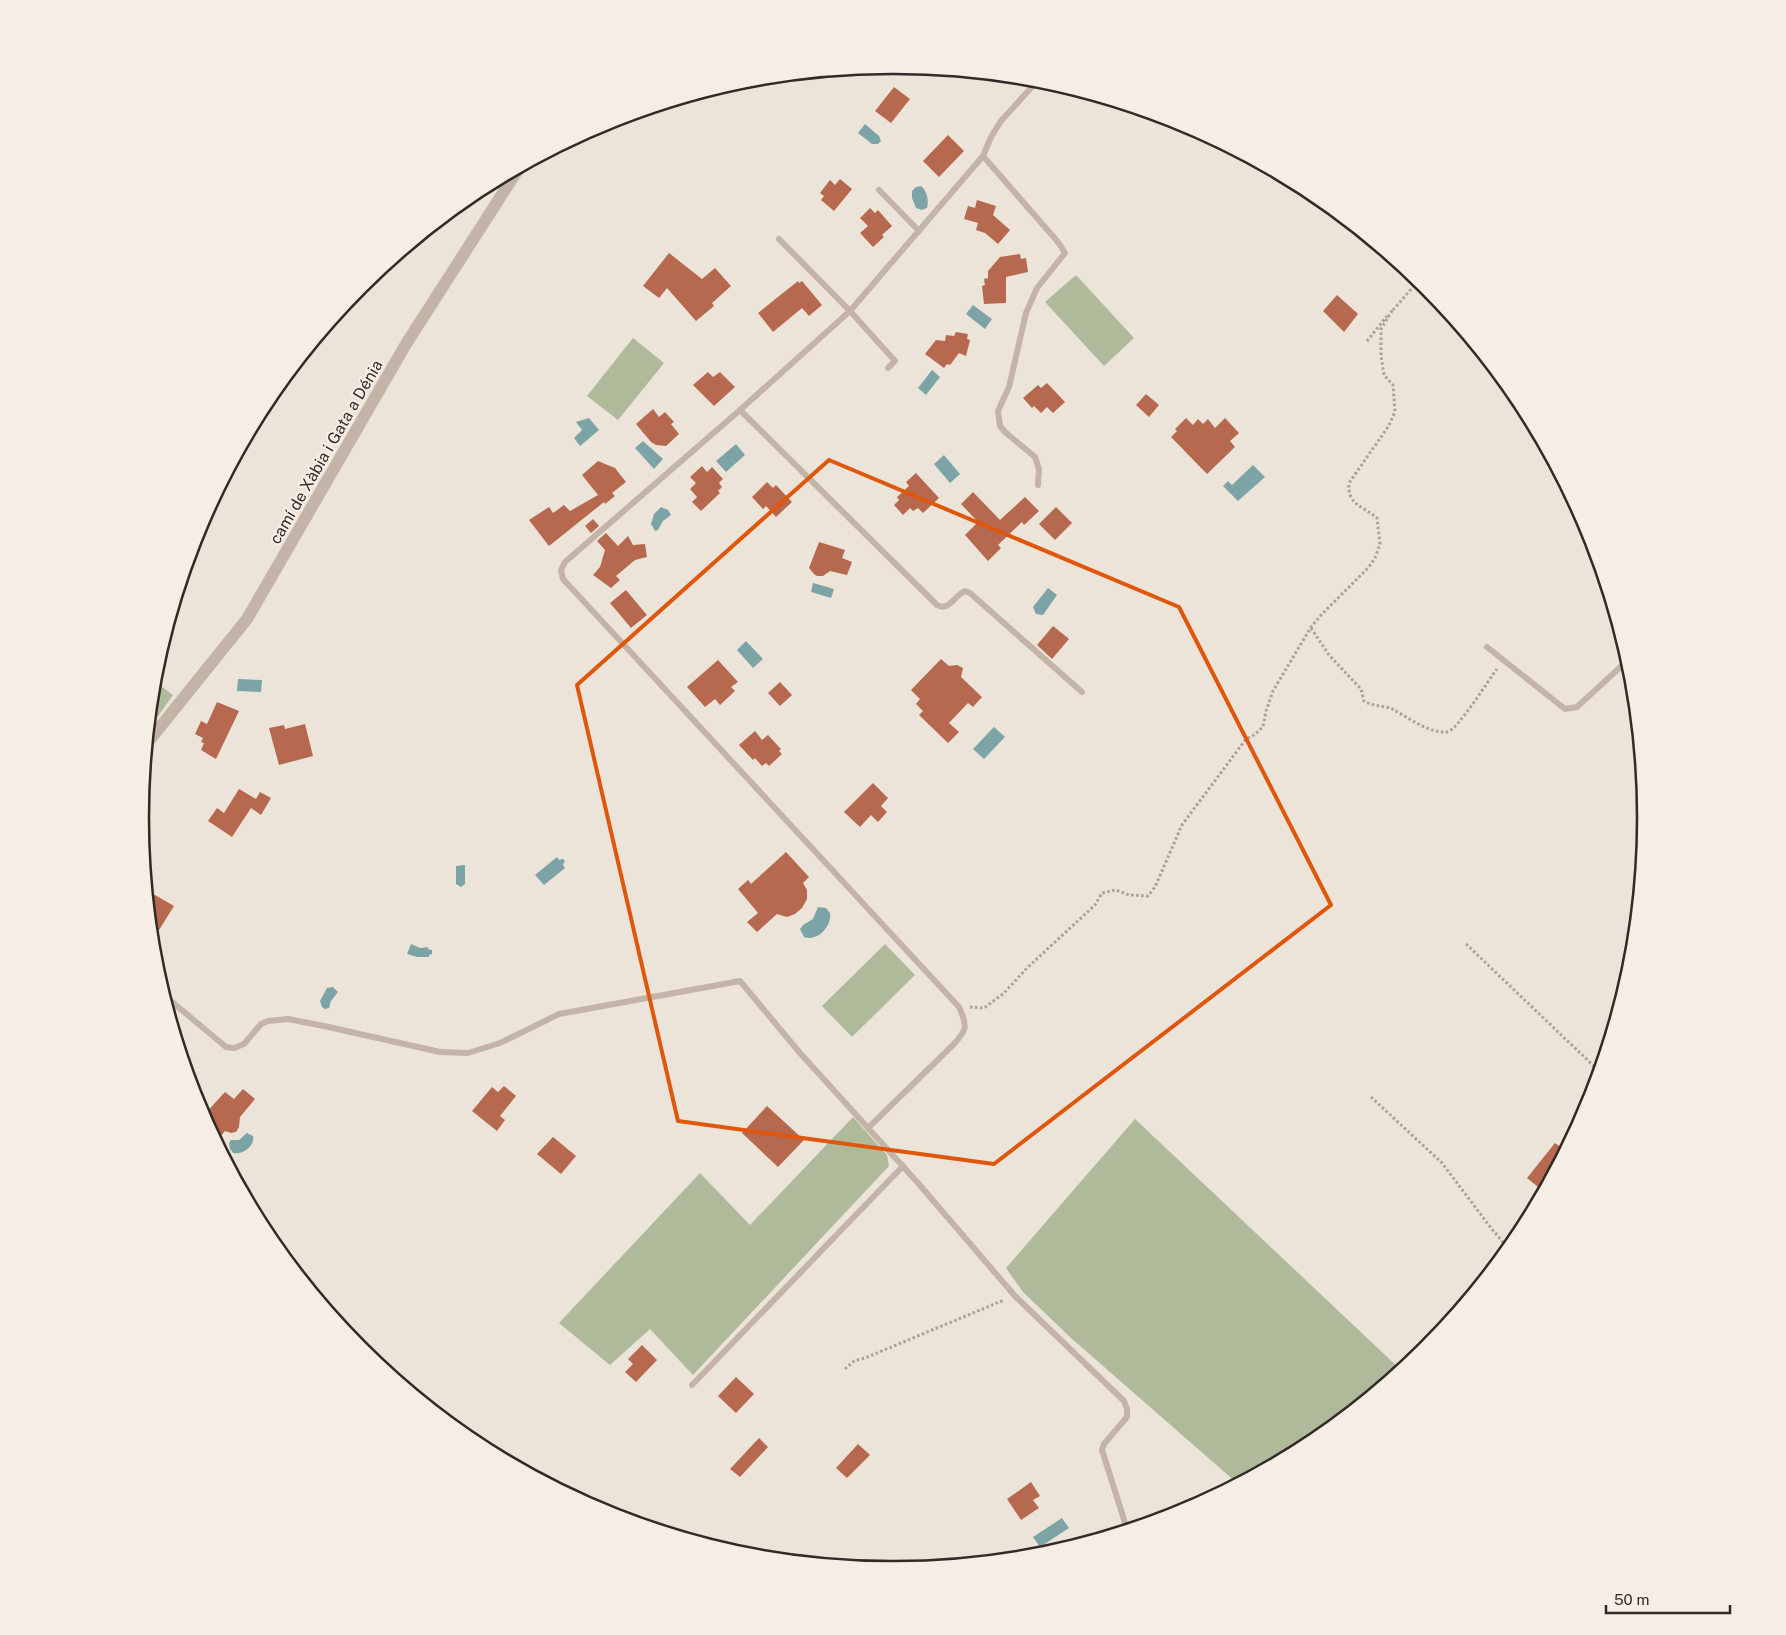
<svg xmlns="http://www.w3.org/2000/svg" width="1786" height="1635" font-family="'Public Sans',sans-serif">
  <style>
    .green { fill: #afba9b }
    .water { fill: #7ca4a6 }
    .building { fill: #b6694e }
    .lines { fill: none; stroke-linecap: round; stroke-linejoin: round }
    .path { stroke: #af9f91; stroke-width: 3; stroke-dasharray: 2.5 2.5; stroke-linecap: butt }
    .service { stroke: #c3b4a7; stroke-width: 6 }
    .minor { stroke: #c3b4a7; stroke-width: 12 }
    .marked { fill: none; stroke: #df570d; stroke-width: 4; stroke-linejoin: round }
    .labels { text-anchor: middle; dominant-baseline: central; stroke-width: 4.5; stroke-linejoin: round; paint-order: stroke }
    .street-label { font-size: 16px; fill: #312a26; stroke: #f6eee4 }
    .rim { fill: none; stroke: #312a26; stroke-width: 2.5 }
  </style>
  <rect width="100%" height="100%" fill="#ede4d9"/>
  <g class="green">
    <path d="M1076,275l58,63 -30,28 -59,-64z"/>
    <path d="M633,338l31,25 -46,57 -31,-24z"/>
    <path d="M154,681l19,14 -24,34z"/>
    <path d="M885,944l30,31 -63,62 -30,-31z"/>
    <path d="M853,1117l34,38 2,11 -196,209 -43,-46 -40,36 -51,-42 141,-150 50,52z"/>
    <path d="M1135,1119l266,251 -90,73 -74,40 -166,-145 -48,-46 -17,-24z"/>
  </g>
  <g class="water">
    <path d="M865,124l14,12 2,5 -3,3h-6l-14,-11z"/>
    <path d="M921,186c6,5 8,14 6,22l-5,2 -6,-2 -4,-10v-7l4,-4z"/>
    <path d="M973,305l19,14 -7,10 -19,-15z"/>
    <path d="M932,370l8,7 -14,18 -8,-7z"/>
    <path d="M589,418l10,12 -19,16 -6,-8 8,-8 -6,-8z"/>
    <path d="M643,441l20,18 -9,10 -19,-21z"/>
    <path d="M736,444l9,11 -19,17 -10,-11z"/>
    <path d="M944,455l16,19 -10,9 -16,-19z"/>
    <path d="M1253,465l12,12 -27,24 -15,-15 5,-5 4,4z"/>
    <path d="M661,507l7,3 3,5 -8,6 -5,9 -3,1 -4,-7 3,-10z"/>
    <path d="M813,583l21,6 -3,9 -20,-6z"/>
    <path d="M1048,588l9,7 -14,20 -7,-1 -3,-7z"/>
    <path d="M746,641l17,18 -10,9 -16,-18z"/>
    <path d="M238,679l24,1 -1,12 -24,-1z"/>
    <path d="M994,727l11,10 -21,22 -11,-10z"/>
    <path d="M557,857l2,3 4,-1 2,2 -2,4 2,3 -21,17 -9,-10z"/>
    <path d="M465,865v19l-4,3 -5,-3v-18z"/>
    <path d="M818,907l8,1 4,5c2,13 -12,29 -26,24l-4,-8 3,-4 10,-6z"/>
    <path d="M411,944l9,4 8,-1v2l4,1v4l-3,1v2h-12l-10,-3z"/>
    <path d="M333,987l5,5 -7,9 -2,7 -4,1 -3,-2 -2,-6 7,-13z"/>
    <path d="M247,1133l6,3c2,10 -10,19 -20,17l-3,-4 -1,-6 2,-3h8z"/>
    <path d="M1062,1518l7,10 -29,19 -7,-10z"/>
  </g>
  <g class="building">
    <path d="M894,87l16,12 -19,24 -16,-12z"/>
    <path d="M948,135l16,16 -25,26 -16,-16z"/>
    <path d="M840,179l12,10 -18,22 -13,-11 3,-4 -4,-3 10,-13 5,5z"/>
    <path d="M977,200l19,6 -3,9 17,15 -12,14 -13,-11 -9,-3 2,-7 -14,-4 4,-13 7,2z"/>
    <path d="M870,208l5,5 3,-3 14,16 -10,9 2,2 -11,10 -13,-14 8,-7 -8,-8z"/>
    <path d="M669,253l33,26 13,-11 16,18 -19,17 2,3 -18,15 -29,-33 -8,10 -16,-12z"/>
    <path d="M1020,254l1,5 5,-1 2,14 -22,5v26l-22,1 -2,-18 3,-1 -1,-6 4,-1v-7l12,-14z"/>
    <path d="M798,281l1,2 3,-2 20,24 -13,11 -7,-8 -29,24 -15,-19z"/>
    <path d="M1337,295l21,19 -14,18 -21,-21z"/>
    <path d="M956,332l12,2 -1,5 3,1 -4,16 -7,-3 -9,12 -3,-1 -3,4 -19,-14 11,-14 9,1 1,-6 8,1z"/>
    <path d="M708,372l5,5 7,-5 15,15 -21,19 -21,-21z"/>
    <path d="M1047,383l18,19 -12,11 -6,-6 -6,6 -7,-7 -2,2 -9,-10 15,-13 3,3z"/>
    <path d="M1146,394l13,11 -10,12 -13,-12z"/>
    <path d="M653,409l6,8 6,-5 9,10 -3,2 8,10 -13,12 -10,-1 -5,-3 -15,-18z"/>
    <path d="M1186,418l7,7 5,-6 5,5 5,-5 7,9 10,-10 14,15 -9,8 5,6 -28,27 -36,-37 6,-6 -2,-2z"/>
    <path d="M598,461l17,7 11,14 -14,11 3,3 -10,8 -1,-2 -55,44 -20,-26 20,-13 4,6 11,-8 6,6 28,-16 -16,-20z"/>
    <path d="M702,466l5,6 5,-5 11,12 -4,4 3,4 -4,4 2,2 -19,18 -9,-9 5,-5 -7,-8 6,-6 -6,-6z"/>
    <path d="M916,473l23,25 -16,15 -5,-5 -5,3 -3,-3 -7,7 -9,-10 5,-5 -2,-3 12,-11 -3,-4z"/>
    <path d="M767,482l6,6 3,-3 16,17 -16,15 -10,-11 -3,3 -11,-12z"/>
    <path d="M973,492l27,28 25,-23 14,14 -15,14 -2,-3 -24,23 3,3 -13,13 -23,-26 13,-13 -17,-18z"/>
    <path d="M1056,507l16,16 -17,17 -16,-16z"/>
    <path d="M593,519l6,7 -8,7 -6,-7z"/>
    <path d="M606,533l12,13 10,-10 5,9 12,-1 2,13 -12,3 -19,16 4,4 -9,8 -18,-13 7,-8 5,-17 -8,-9z"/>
    <path d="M819,542l26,8 -3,8 10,4 -5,13 -17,-4 -7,5h-6l-3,-2 -5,-6z"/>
    <path d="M626,590l21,25 -16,13 -21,-25z"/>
    <path d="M1053,626l16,13 -17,20 -15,-14z"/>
    <path d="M941,659l8,7 8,-1 6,3 -2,9 21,20 -9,10 -5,-4 -19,20 10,9 -11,11 -29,-28 4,-4 -7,-7 4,-5 -9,-9z"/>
    <path d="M718,660l20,22 -7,5 4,4 -15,14 -5,-6 -10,8 -18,-20z"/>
    <path d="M780,682l12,13 -12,11 -12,-13z"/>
    <path d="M217,702l22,9 -23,48 -15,-9 3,-7 -3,-1 2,-4 -8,-4 6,-13 6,3z"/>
    <path d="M305,724l8,32 -34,9 -10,-37 15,-3 1,4z"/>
    <path d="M755,731l7,9 6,-5 13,14 -2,2 3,3 -13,12 -3,-3 -4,3 -7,-8 -2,2 -14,-15z"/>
    <path d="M873,783l15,15 -7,8 6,6 -9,10 -7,-7 -11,12 -16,-15z"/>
    <path d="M239,789l17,10 4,-7 11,6 -10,17 -10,-7 -19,29 -24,-16 9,-13 7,5z"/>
    <path d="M786,852l23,25 -6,6 4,7v9l-5,9 -7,6 -8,3 -10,-3 -20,18 -10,-10 11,-9 -20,-24 10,-9 3,4z"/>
    <path d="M148,891l26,15 -15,24 -8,-4z"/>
    <path d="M504,1086l12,10 -16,20 5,4 -8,11 -25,-20 20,-24 6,5z"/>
    <path d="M243,1089l12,10 -15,18 -1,10 -3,5 -5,1 -6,-2 -5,6 -10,-9 -7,-12 22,-24 9,7z"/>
    <path d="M767,1106l37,34 -26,27 -36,-34z"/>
    <path d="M553,1137l23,19 -15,18 -24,-20z"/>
    <path d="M1555,1143l10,7 -22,41 -16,-13z"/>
    <path d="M642,1345l15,15 -21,22 -11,-10 8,-8 -5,-5z"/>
    <path d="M736,1377l18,17 -18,19 -18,-17z"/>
    <path d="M759,1438l9,9 -28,30 -10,-8z"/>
    <path d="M858,1444l12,11 -23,23 -11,-10z"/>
    <path d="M1031,1482l9,14 -7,4 6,8 -18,12 -14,-21z"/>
  </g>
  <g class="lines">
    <g class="path">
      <path d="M1393,310l26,-30"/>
      <path d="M1367,341l20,-25"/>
      <path d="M1311,628l18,27 32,34 3,12c9,6 21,4 30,9 15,8 34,23 53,22 10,-1 42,-53 50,-63"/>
      <path d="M1466,944l133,127"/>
      <path d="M970,1007l14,1 19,-14 25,-27 67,-62 7,-12 14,-3 13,5 19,1 7,-9 27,-62 64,-86 8,-4 9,-8 3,-16 7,-20 38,-64 11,-13 46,-46 7,-10 5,-14 -3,-26c-14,-12 -30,-13 -28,-35l39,-56 7,-15 -2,-27 -9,-10 -3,-19v-27l12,-20"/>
      <path d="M1371,1097l71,66 49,65 17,20"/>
      <path d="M845,1369l9,-8 11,-3 139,-58"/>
    </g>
    <g class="service">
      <path d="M983,156l75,86 7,11 -28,35 -11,25 -17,74 -11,24 2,15 5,6 30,25 4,12 -1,16"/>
      <path d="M879,190l40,41"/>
      <path d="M779,239l71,72 45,50 -7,7"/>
      <path d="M740,410l197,195c12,7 18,-10 28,-14l5,2 112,99"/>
      <path d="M1487,647l78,62 12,-2 51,-47"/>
      <path d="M165,996l61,51 8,1 10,-4 17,-20 7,-3 20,-2 36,7 116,26 28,1 32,-10 59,-29 181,-33 60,72 118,130 97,113 109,105 3,8v8l-23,27 -2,6 25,79"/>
      <path d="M868,1128l85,-83c14,-15 15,-19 6,-38l-396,-428 -2,-9 4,-8 175,-152 110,-99 133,-155 8,-19 10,-16 38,-42"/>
      <path d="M692,1385l211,-219"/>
    </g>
    <path class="minor" d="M148,742l99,-123 159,-275 113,-176"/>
  </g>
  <path class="marked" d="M829,460l350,147 152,298 -337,259 -316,-43 -101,-436z"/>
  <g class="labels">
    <g class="street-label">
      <text transform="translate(326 452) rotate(-60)">camí de Xàbia i Gata a Dénia</text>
    </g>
  </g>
  <path d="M0 0H1786V1635H0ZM892 74H894A743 743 0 0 1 1637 817V818A743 743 0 0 1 894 1561H892A743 743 0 0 1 149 818V817A743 743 0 0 1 892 74Z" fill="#f6eee4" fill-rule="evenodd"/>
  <path class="rim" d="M892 74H894A743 743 0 0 1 1637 817V818A743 743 0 0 1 894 1561H892A743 743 0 0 1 149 818V817A743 743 0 0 1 892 74Z"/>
  <path d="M1606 1605v8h124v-8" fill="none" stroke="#312a26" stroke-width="2.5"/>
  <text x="1614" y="1605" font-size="15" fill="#312a26" stroke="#f6eee4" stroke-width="4" paint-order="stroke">50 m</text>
</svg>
